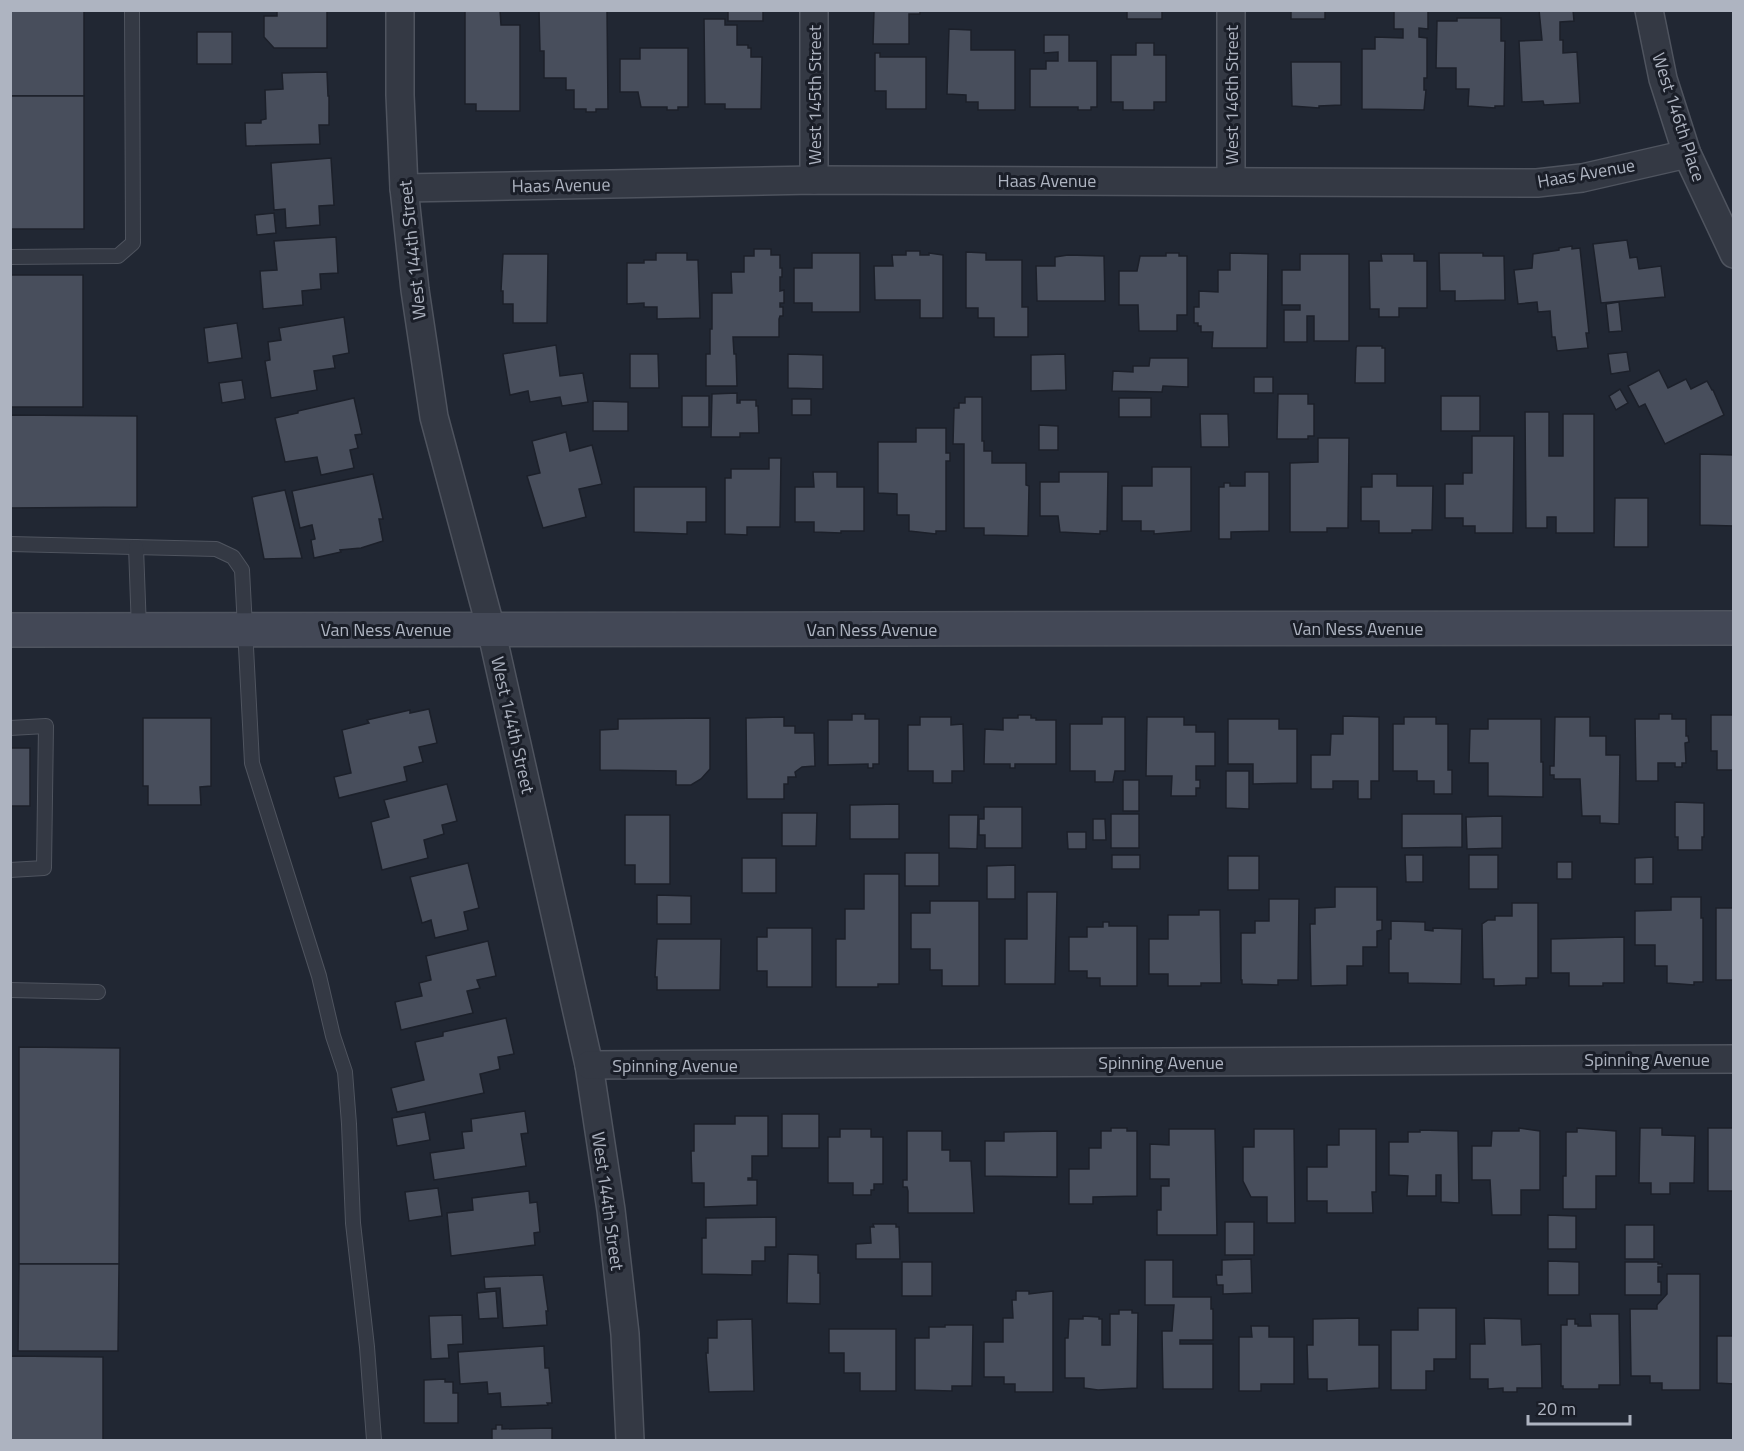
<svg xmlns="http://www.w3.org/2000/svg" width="1744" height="1451" font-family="'Titillium Web',sans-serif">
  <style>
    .building { fill: #484e5c; stroke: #1c202a; stroke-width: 1.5 }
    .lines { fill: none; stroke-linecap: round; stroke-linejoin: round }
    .service-casing { stroke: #4f545f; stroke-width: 16 }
    .minor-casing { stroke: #4f545f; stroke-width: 30 }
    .secondary-casing { stroke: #4f545f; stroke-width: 36 }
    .service { stroke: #343944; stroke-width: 14 }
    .minor { stroke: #343944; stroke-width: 27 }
    .secondary { stroke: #434856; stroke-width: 33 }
    .labels { text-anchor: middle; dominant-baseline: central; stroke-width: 6; stroke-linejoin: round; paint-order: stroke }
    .street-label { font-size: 18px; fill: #aeb4c1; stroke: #1a1e28 }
  </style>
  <rect width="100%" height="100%" fill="#212733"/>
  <g class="building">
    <rect x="10" y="10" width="74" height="86"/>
    <path d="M277,10l50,1v37h-53l-10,-11v-21h13z"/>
    <path d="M465,10h35l1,15h19v86h-44v-7h-11z"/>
    <path d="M539,10h68l1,99h-12v3h-10v-3h-12v-19h-8v-12h-22v-27h-4z"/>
    <rect x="728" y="10" width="35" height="11"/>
    <path d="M874,10h46v4h-11v30h-36z"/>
    <rect x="1127" y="10" width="35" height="9"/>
    <rect x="1291" y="10" width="34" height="9"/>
    <path d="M1394,10h34v19l-9,-1v9l8,1v40h-3v12h2l-2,20 -62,-1v-60h13v-12l28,1v-9h-9z"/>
    <path d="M1539,10h34l1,11 -14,1v18h3v13l14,-1 3,51 -36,2 -1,-4 -21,1 -3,-61 23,-1z"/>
    <path d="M1457,18h44v23h4l-1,65h-9v2l-27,-2 1,-17h-13v-21h-20l1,-47h20z"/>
    <path d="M704,19h21v6h12v20h11v3h3v9h11l-1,52h-36v-5h-20z"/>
    <path d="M949,29l22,1v20h44v60h-37v-8h-12v-7l-19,-1z"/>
    <rect x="197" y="32" width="35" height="32"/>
    <path d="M1044,35h25v26h28v46h-6v3h-13v-3h-48v-38h16v-8h12v-9l-14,1z"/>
    <path d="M1136,43h18v12h12v47h-12v8h-31v-8h-12v-47h25z"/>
    <path d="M640,48h48v59h-10v3h-11v-3h-26l-3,-15h-18v-33h20z"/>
    <path d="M875,53h5v4h46v52h-40v-18h-11z"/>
    <path d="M1291,62h50v43l-22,1v2l-27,-2z"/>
    <path d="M327,72l1,24h1v29h-10l1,19 -74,2 -1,-23h16v-3l5,-1 -1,-29 18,-1 -1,-16z"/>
    <rect x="10" y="96" width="74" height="133"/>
    <path d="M331,158l3,47 -15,1 1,19 -34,3 -1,-19 -11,1 -3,-47z"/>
    <path d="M274,213l2,20 -19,2 -2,-20z"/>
    <path d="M336,237l2,36 -18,1 1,15 -19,2 1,14 -40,4 -3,-38 17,-1 -3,-29z"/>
    <path d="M1627,240l3,18 7,-1 2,12 22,-3 4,31 -64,6 -8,-59z"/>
    <path d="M1572,246v3l8,-1 9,85h-3l2,15 -31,3 -2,-14h-3l-2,-26 -12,1 -1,-10 -19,2 -4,-34 18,-2 1,-14 26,-4v-2z"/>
    <path d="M754,249h17v6h9v13h2v9h-2v14l4,-1v13h-4v4h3v9h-3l-1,3v18h-46l1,17h2l1,32h-31v-32h4v-25h2v-36h20l-1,-21h13v-16h10z"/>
    <path d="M906,251h14v4h9v-2l14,2v63h-23v-18h-45l-1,-34h19l-1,-11h14z"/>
    <path d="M966,252l20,1v7h36v47h6v30h-34v-19h-16v-10h-12z"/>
    <path d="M656,253h31v7h11l2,58 -43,1v-12h-13v-4l-17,1v-41h17v-3h12z"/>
    <path d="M812,253h48v59h-48v-9h-18v-35h18z"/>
    <path d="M1166,253h13v3h8v59h-10v16h-38l-1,-26h-19v-34h18l3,-15h26z"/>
    <path d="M1230,253l38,1 -1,94h-55l1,-16h-12v-6h-3v-3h-4v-16h5v-16l19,1v-22h12z"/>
    <path d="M1439,253h44v3h21l1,44 -50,1v-10h-15z"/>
    <path d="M503,254h45l-1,69h-34v-19h-10v-13h-2z"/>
    <path d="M1300,254h49v87h-35v-25h-7v26h-23v-32h16v-5h-18v-35h18z"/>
    <path d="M1381,254h33v7h13v47h-28v9h-20v-8h-9l-1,-48h13z"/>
    <path d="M1068,255l36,1 1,45h-68l-1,-35h19v-9z"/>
    <rect x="10" y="275" width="73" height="132"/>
    <path d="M1619,302l3,29 -13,1 -3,-28z"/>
    <path d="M344,317l5,36 -16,3 2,12 -21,3 3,19 -46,8 -6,-37 5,-1 -2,-18 13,-2 -2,-12z"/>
    <path d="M237,323l5,35 -34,5 -4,-35z"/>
    <path d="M556,345l4,31 23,-3 5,29 -26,4 -2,-9 -30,5 -2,-11 -18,4 -7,-41z"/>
    <path d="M1357,346h25v2h3v35h-30l1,-35z"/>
    <path d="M1627,352l3,19 -19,3 -3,-20z"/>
    <path d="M630,354h28l1,34h-29z"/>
    <path d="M788,354l35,1v34l-35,-1z"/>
    <path d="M1065,354l1,36 -35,1v-36z"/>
    <path d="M1150,358h38v29l-25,-1 -1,6 -50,-1 1,-20 20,1v-6h16z"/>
    <path d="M1659,370l9,18 18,-9 5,10 16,-8 5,9h1l11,25 -59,29 -20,-40 -6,3 -11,-21z"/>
    <rect x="1254" y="377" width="19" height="16"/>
    <path d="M242,380l3,19 -23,4 -3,-20z"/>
    <path d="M1620,389l8,14 -12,7 -7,-14z"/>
    <path d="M737,393v10h3v-3h16v6h2l1,27h-19v4h-29l1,-43z"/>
    <path d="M1278,394h30v10h6v32h-6v3h-31z"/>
    <rect x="682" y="396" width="27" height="31"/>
    <rect x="1441" y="396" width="39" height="35"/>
    <path d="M965,397h17v44h2v10h8v12h34v22l3,1 -1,50 -44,-1v-7h-20v-84h-11l1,-36h5v-5h6z"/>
    <path d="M354,398l8,36 -7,1 3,13 -8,2 4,18 -33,7 -4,-18 -32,5 -10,-44 23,-5v-2z"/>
    <rect x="1119" y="398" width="32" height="19"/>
    <rect x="792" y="399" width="19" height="16"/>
    <path d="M593,401l35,1v29h-35z"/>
    <path d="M1525,412h24v44h14v-42h31v119h-38v-16h-9v11h-21z"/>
    <path d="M1200,414h28l1,33h-28z"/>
    <path d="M10,415l127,1v91l-127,1z"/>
    <path d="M1039,425l19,1v24h-19z"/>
    <path d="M916,428h30v25h4v8h-4v70h-10v3l-27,-3v-16h-12v-21l-19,-1v-51h38z"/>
    <path d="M566,432l4,19 22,-6 10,39 -23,5 7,28 -43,11 -16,-52 13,-3 -8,-32z"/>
    <path d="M1472,436h42l-1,97h-38v-7h-12v-8h-18v-34h18v-11h9z"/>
    <path d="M1318,438h31l-1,90h-21v4h-37v-69l28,-1z"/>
    <path d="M1700,454l34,1v71l-34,-1z"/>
    <path d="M769,458h12l-1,69h-33v8l-22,-1v-56h6v-9h38z"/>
    <path d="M1152,467h39v64l-37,3v-3h-13v-10h-19v-35h30z"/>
    <path d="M813,472h24v15h27v44h-23v2l-27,-1v-10h-19v-35h19z"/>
    <path d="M1059,472h49l-1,59h-7v3l-40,-2 -2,-16h-18v-34h19z"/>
    <path d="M1245,472h24v59l-38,1v7h-12v-52h5v-4h6v3h15z"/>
    <path d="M373,474l10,45h-4l4,22 -22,7 -21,2 1,2 -27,6 -3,-18 4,-1 -3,-14 -12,3 -8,-37z"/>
    <path d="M1372,474h25v12h36l-1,44h-20v3h-33v-12h-18v-34h11z"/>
    <path d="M634,487h72v35h-19v12l-53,-2z"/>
    <path d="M285,490l17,68 -38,1 -12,-62z"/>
    <path d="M1615,498h33v49h-34z"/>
    <path d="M429,709l8,34 -18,4 4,15 -19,5 3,14 -68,17 -5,-21 17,-4 -9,-43 27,-7 -2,-3 43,-10v3z"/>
    <path d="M852,714h13v5h14v45h-6v4h-5v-4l-40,1v-45h24z"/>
    <path d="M1659,714h13v5h14v17h2l1,6 -4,1 1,20h-4v4h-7v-4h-17v18h-22l-1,-62h24z"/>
    <path d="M1018,715h13v3h5v2h20v44h-41v4h-5v-4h-26l1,-35 18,1v-12h15z"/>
    <path d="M1711,715h23v55h-17v-19h-6z"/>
    <path d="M1343,716l36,1v64h-8v18h-13v-18h-25v8h-22v-34h19l1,-21h12z"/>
    <path d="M784,717v9h11v7h19l1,33 -13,1 -7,5 1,5h-8v7h-4v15h-37l-1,-81z"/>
    <path d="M920,717h31v8l12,-1 1,47h-12v12h-19v-12h-25v-46h12z"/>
    <path d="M1102,717h23v54h-10l-2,11h-18v-11h-25v-47h32z"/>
    <path d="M1147,717h37v8h12v7h19v34h-19v14h4v8h-4v8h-25l1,-20h-26z"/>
    <path d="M1404,717h32v7h12v46h4v24h-18v-13h-17v-10h-24v-47h11z"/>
    <path d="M1555,717h35v19h16v19h14l-1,69 -19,-1v-7h-18l-2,-37h-26v-4h-4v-9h4z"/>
    <path d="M143,718h68v68l-11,1 1,18h-53v-19h-5z"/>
    <path d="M710,718v51l-9,10 -10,6h-15v-14l-76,-1v-40l18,-1v-10z"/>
    <path d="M1228,719h51v10h18v54l-44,1v-20h-25z"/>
    <path d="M1488,719h53v43h2v35l-55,-1v-33h-19l1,-34h18z"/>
    <rect x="10" y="748" width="20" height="58"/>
    <path d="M1226,771h23v38l-23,-1z"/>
    <rect x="1123" y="780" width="16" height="31"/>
    <path d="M447,784l10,37 -15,4 2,9 -20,6 4,18 -46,12 -11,-48 18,-5 -5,-17z"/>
    <path d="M1675,802l29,1v34h-2v13h-24v-13h-3z"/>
    <path d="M899,804v35h-49v-34z"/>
    <path d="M984,807h38v41h-37v-13h-6v-16h5z"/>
    <path d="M782,813h35l-1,33h-34z"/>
    <rect x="1111" y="814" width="28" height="34"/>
    <path d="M1402,814h60v33l-60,1z"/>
    <path d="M625,815h45v69h-35v-19h-10z"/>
    <path d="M949,815h29l-1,34 -28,-1z"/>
    <path d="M1502,816v32l-35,1 -1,-32z"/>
    <path d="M1093,819h12l1,21h-13z"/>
    <path d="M1067,832h19v17h-18z"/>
    <rect x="905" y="853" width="34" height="33"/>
    <rect x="1112" y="855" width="28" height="14"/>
    <path d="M1405,855h18v27h-17z"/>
    <rect x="1469" y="855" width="29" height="34"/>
    <rect x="1228" y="856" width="31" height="34"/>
    <path d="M1653,857v27h-18v-26z"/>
    <rect x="742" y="858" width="34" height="35"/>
    <rect x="1557" y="862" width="15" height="17"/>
    <path d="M468,863l11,45 -15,4 4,18 -33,8 -4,-18 -9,3 -12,-46z"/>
    <path d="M1015,865v34h-28v-33z"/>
    <path d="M864,874h35v110h-21v3h-42v-48h9v-30h19z"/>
    <path d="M1335,887h42v33h5v10l-5,1v16h-14v19h-16v19l-36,1 -1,-62h5v-16l20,-1z"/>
    <path d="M1027,892h30l-2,92h-50v-45h22z"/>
    <path d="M657,895l34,1v28h-34z"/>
    <path d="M1671,897h30v21h2v64h-9v3l-27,-2v-17h-12v-21h-20v-34l36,-1z"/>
    <path d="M1269,899h30l-1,81h-20v5l-36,-1v-4h-1v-47h14v-12h14z"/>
    <path d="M930,901h49v85h-37v-16h-12v-21h-19v-36h19z"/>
    <path d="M1512,903h26v75h-12v7l-32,1v-7h-11l-1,-55 6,-4h7v-4h17z"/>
    <rect x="1716" y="908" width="18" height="72"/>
    <path d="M1199,910h21l1,73h-20v3h-33v-12h-19v-35h19v-24h31z"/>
    <path d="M1391,921l34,1v8l8,1v-3l29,1 -1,55 -53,-1v-10h-19v-34h2z"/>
    <path d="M1103,922h6v4h28v60h-37v-8h-13v-7h-18v-34h18v-10h16z"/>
    <path d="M767,928h45v59h-45v-16h-10v-34h10z"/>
    <path d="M1624,937v46h-21v3h-34v-13h-18v-34z"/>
    <path d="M657,939h64l-1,51h-63v-13h-2z"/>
    <path d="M488,941l8,35 -19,4 3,8 -13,3 6,22 -72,17 -6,-28 27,-6 -3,-13 12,-3 -5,-24z"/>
    <path d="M506,1018l8,36 -16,3 2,12 -20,5 4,19 -87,19 -6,-24 33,-8 -9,-38 28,-6v-4z"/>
    <path d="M19,1047l101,1 -1,216h-100z"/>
    <path d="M525,1111l3,22 -7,1 5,32 -92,14 -4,-27 34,-5 -2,-16 10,-1 -1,-12z"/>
    <path d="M425,1112l5,28 -33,6 -5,-28z"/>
    <rect x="782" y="1114" width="37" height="34"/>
    <path d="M735,1116h33v40h-16v22h-4v2h9v25l-53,2v-24h-12l-1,-32h3v-27h41z"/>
    <path d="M1111,1128h16v3h10v65l-44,1v7h-24v-35h20v-21h12v-17h10z"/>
    <path d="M1519,1128l21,3v59h-19v25h-29l-2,-35h-18v-34h19l1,-15h27z"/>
    <path d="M1577,1128l39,3v45h-20v33h-33v-33h3v-44h11z"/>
    <path d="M1640,1128h22v7l33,1 -1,47h-24v11h-19v-11h-12z"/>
    <rect x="1708" y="1128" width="26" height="63"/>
    <path d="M840,1129h31v8h12v47h-9v6h-3v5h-18v-12h-25v-46h12z"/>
    <path d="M1169,1129h46l2,106h-60v-25h4v-24h8v-7h-19v-35l19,1z"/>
    <path d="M1254,1129h40l1,94h-28v-26h-16l-8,-16v-34h11z"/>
    <path d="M1339,1129h37v63h-4l1,21h-46v-12h-20v-34h20v-22h12z"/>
    <path d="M1420,1130l38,1 1,72 -18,-1v-27h-5v21h-29l1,-20 -19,-1v-33h19v-10h12z"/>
    <path d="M907,1131h35v19h8v11h21l3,52h-66v-22l-1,-4h-4v-7h4z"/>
    <path d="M1057,1131v46l-72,-1v-35h19v-9z"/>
    <path d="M438,1188l4,28 -33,5 -4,-29z"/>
    <path d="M529,1191l1,12 7,-1 3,30 -6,1 1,12 -84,11 -4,-43 26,-3 -1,-12z"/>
    <path d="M1548,1215l28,1v33h-28z"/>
    <path d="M776,1217v30h-11v14h-13v14l-50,-1v-36h4v-20z"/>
    <rect x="1225" y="1222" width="29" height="33"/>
    <path d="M873,1224h23v3h3l1,32h-44v-15l15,-1 -1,-16h4z"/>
    <rect x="1625" y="1225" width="29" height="34"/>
    <path d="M788,1254l30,1v18h2v31l-33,-1z"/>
    <path d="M1251,1259l1,34 -29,1v-9h-6l-1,-10h6v-15z"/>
    <path d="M1145,1260h28v37h38v12h2v31h-33v4h33v45h-50l-1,-58h10l2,-26h-29z"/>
    <path d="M1548,1261l31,1v33h-31z"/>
    <rect x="902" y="1262" width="30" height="34"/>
    <path d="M1625,1262h33v2h4v3h-4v15h3v13h-36z"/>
    <path d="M19,1264h100l-1,87h-100z"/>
    <path d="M1667,1274h33v116h-38v-7h-12v-7h-19l-1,-67h27v-4l10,-11z"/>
    <path d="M543,1275l5,36h-2l1,14 -44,3 -3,-40 -15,1 -1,-12z"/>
    <path d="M496,1291l2,27 -19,1 -2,-26z"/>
    <path d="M1016,1291h13v3l24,-3v101h-38v-8h-11v-7h-20v-35h19v-24h10l-1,-18h4z"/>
    <path d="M1418,1308h38v51h-22v12h-8v19h-35v-60h27z"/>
    <path d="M1119,1310h13v3h6l-1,75 -39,2 -14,-2v-10h-19v-40h3l1,-19h14v-3l16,1v2h3v26h8v-31h9z"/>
    <path d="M1590,1314h29l1,71h-21v4h-36v-3h-2v-61h6v-6h8v5h3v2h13z"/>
    <path d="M462,1315l1,29 -15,1 1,13 -18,1 -2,-43z"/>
    <path d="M1359,1318v27h20v43l-52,3v-12h-19l-1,-34h6v-26z"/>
    <path d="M1484,1318l37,1 1,26 19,-1 1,44h-25v4h-14v-4l-15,1v-10h-18v-35h15z"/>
    <path d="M752,1319l2,72 -45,1 -3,-39h2v-15h9v-18z"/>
    <path d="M945,1325h28l-1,61h-20v5l-37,-1v-52h14v-11h16z"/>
    <path d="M1251,1326h18v11h25v47h-33v7h-22v-54h13z"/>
    <path d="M829,1329h67v62h-36v-18h-16v-20h-15z"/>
    <path d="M1717,1336h17v48l-17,-1z"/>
    <path d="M544,1346l1,22h4l3,35h-5l1,2 -47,2 -1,-14 -12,1 -1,-12 -27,2 -2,-32z"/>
    <path d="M10,1356l93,1v83h-93z"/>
    <path d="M445,1379v3h8v11h5v30h-34v-43z"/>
    <path d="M496,1425h6v4l50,-1v12h-60v-11h4z"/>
  </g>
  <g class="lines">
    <g class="service-casing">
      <g id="service">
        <path d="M10,257l108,-1 15,-13 -1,-233"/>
        <path d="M10,544l206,5 17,8 9,13 10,193 67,213 14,60 12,36 4,52 4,99 14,124 7,93"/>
        <path d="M136,547l3,83"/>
        <path d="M10,728l36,-2 -2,142 -34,2"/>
        <path d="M10,990l88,2"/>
      </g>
    </g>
    <g class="minor-casing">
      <g id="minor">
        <path d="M400,10v85l4,93 11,102 19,127 57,212 98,436 22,145 14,124 5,106"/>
        <path d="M814,10v170"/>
        <path d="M1231,10v170"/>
        <path d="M1649,10l14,69 24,75 47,100"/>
        <path d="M404,188l410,-8 723,3 45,-5 105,-24"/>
        <path d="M589,1065l1145,-6"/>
      </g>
    </g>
    <g class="secondary-casing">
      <path id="secondary" d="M10,630l1724,-2"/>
    </g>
    <use href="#service" class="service"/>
    <use href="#minor" class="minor"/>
    <use href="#secondary" class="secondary"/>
  </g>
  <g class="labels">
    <g class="street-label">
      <text transform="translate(814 95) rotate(-90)">West 145th Street</text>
      <text transform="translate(1231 95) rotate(-90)">West 146th Street</text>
      <text transform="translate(1679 117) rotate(72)">West 146th Place</text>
      <text transform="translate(1586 173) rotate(-10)">Haas Avenue</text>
      <text x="1047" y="180">Haas Avenue</text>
      <text transform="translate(561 185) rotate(-1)">Haas Avenue</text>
      <text transform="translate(412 250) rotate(-96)">West 144th Street</text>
      <text x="1358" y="628">Van Ness Avenue</text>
      <text x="386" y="629">Van Ness Avenue</text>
      <text x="872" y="629">Van Ness Avenue</text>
      <text transform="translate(513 725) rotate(77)">West 144th Street</text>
      <text x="1647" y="1059">Spinning Avenue</text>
      <text x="1161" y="1062">Spinning Avenue</text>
      <text x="675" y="1065">Spinning Avenue</text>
      <text transform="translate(608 1201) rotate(82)">West 144th Street</text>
    </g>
  </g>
  <rect width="1744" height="1451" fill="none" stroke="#aeb4c1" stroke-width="24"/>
  <path d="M1528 1415v9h102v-9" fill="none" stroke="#aeb4c1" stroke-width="3"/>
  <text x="1537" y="1415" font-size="18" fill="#aeb4c1" stroke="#1a1e28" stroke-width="4.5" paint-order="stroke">20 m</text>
</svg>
